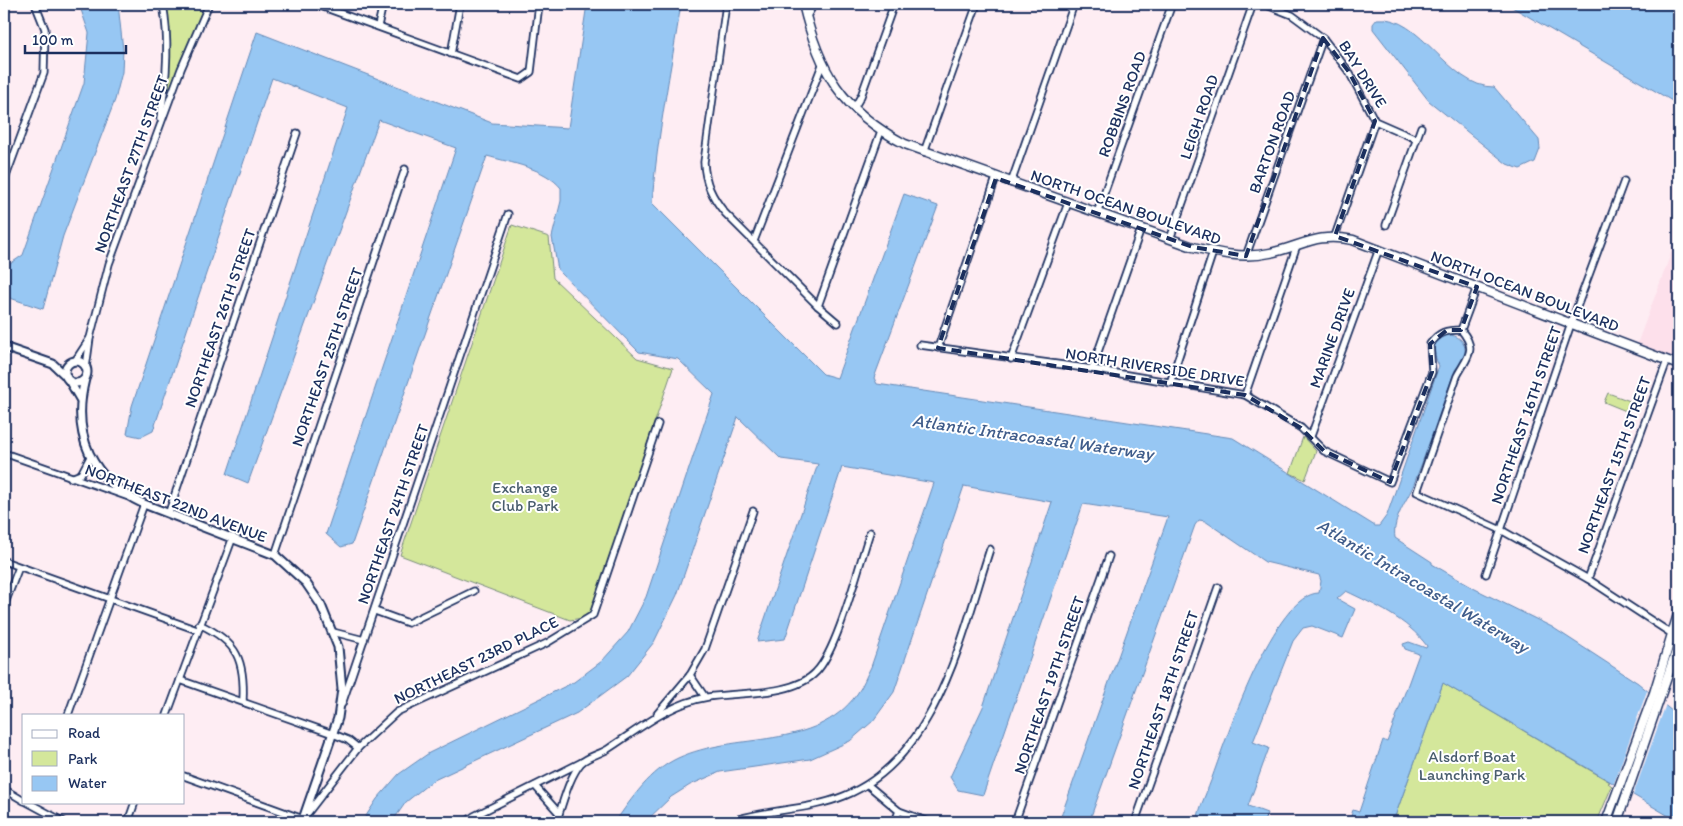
<svg xmlns="http://www.w3.org/2000/svg" width="1683" height="826" font-family="Itim,sans-serif">
  <style>
    .built { fill: #fde0eb }
    .green { fill: #d4e79b; stroke: #788b7c }
    .water { fill: #97c7f3; stroke: #658ab7 }
    .pier { fill: #feedf3 }
    .lines { fill: none; stroke-linecap: round; stroke-linejoin: round }
    .minor-casing { stroke: #1b2f5e; stroke-width: 9 }
    .tertiary-casing { stroke: #1b2f5e; stroke-width: 11 }
    .secondary-casing { stroke: #1b2f5e; stroke-width: 11 }
    .minor { stroke: #fff; stroke-width: 5.5 }
    .tertiary { stroke: #fff; stroke-width: 7 }
    .secondary { stroke: #fff; stroke-width: 8 }
    .marked { fill: none; stroke: #1b2f5e; stroke-width: 4; stroke-dasharray: 10 6; stroke-linejoin: round }
    .labels { text-anchor: middle; dominant-baseline: central; stroke-width: 4; stroke-linejoin: round; paint-order: stroke }
    .street-label { font-size: 16px; fill: #1b2f5e; stroke: #fff }
    .park-label { font-size: 16px; fill: #495d6d; stroke: #fff }
    .water-label { font-size: 18px; font-style: italic; fill: #405d8b; stroke: #fff }
  </style>
  <rect width="100%" height="100%" fill="#feedf3"/>
  <filter id="ink" filterUnits="userSpaceOnUse"><feTurbulence type="fractalNoise" baseFrequency=".02" numOctaves="2"/><feDisplacementMap in="SourceGraphic" scale="10" xChannelSelector="R" yChannelSelector="G"/><feConvolveMatrix kernelMatrix="1 2 1 2 8 2 1 2 1" color-interpolation-filters="sRGB"/></filter>
  <g filter="url(#ink)">
    <path class="built" d="M1679,232v128l-42,-16z"/>
    <g class="green">
      <path d="M163,4h21l21,8 -35,87 -5,-9 2,-26z"/>
      <path d="M512,225l37,12 4,41 84,80 36,10 -84,249 -19,3 -170,-65z"/>
      <path d="M1608,393l22,8 -4,10 -22,-9z"/>
      <path d="M1303,437l13,14 -11,29 -15,-7z"/>
      <path d="M1443,683l167,99 -2,1 4,3 -15,36h-204z"/>
    </g>
    <g class="water">
      <path d="M79,4h39l5,46 -1,22 -7,28 -52,136 -20,73 -39,-13v-31l3,1 16,-11 61,-172 5,-50z"/>
      <path d="M587,4h94c-10,66 -24,132 -29,199l171,171 14,4 67,-184 34,12 -64,172 3,6 356,54 142,88h4l8,-11 52,-149c-20,-40 34,-39 25,-9 -1,5 -6,9 -9,13 -14,38 -26,76 -41,114 -7,17 -22,35 -19,54l37,24v2l43,25 77,38 86,56 41,34v105l-236,-139 -50,139h-44l4,-12 6,2 24,-72 4,2 32,-88 -14,-5 -2,-5 6,-2 17,6 1,-2c-20,-27 -52,-41 -81,-55l-9,8 18,10 -12,29 -31,-12 -9,2 -10,13 -40,101 16,6 -21,58 19,7 -3,9h-67c2,-15 11,-32 16,-47 13,-36 62,-182 106,-182l2,-12 -2,-6 -54,-13 -60,-41 -6,-1 -4,5 -106,297h-30l109,-305 -85,-13 -100,291 -25,-5 -8,-13 33,-70 69,-205 -88,-16 -70,206 -21,29 -23,20 -40,18 -90,13 -30,13 -19,12 -26,25h-30c17,-24 35,-51 63,-64 58,-27 137,-6 179,-64 6,-8 9,-18 14,-27l63,-184 -92,-16 -57,172 -28,3 61,-178 -37,-5 -43,-42 -61,178 -23,47 -27,34 -50,37 -145,68 -26,21 -14,20h-30l15,-23 22,-25 30,-21 145,-71 28,-21 26,-29 18,-35 68,-203 -36,-35 -39,-7 -81,-82 -6,-33 9,-36v-13c-16,-20 -50,-25 -74,-32l-135,388 -11,3 -15,-13 130,-386 -77,-28 -131,363 -21,-9 121,-366 -76,-30 -119,353 -12,6 -14,-3 5,-28 125,-374 235,91 76,5z"/>
      <path d="M1507,4h172v101z"/>
      <path d="M1377,19c44,-5 72,69 117,68l45,53 1,9 -5,13 -15,7 -13,-5 -78,-63 -56,-72v-5z"/>
    </g>
    <path class="pier" d="M1647,691l19,13 -34,94 -19,-12z"/>
    <g class="lines">
      <g class="minor-casing">
        <g id="minor">
          <path d="M315,4l206,75 10,-7 8,-68"/>
          <path d="M726,4l-22,158c1,21 8,35 21,51l93,93 20,17"/>
          <path d="M1264,4l28,11 31,23 26,34 26,49 41,18"/>
          <path d="M806,18l8,-14"/>
          <path d="M378,26l5,-22"/>
          <path d="M451,54l9,-50"/>
          <path d="M854,108l7,-12 33,-92"/>
          <path d="M160,118c7,-38 10,-75 3,-114"/>
          <path d="M924,152l53,-148"/>
          <path d="M4,182l40,-109 1,-44 -10,-25"/>
          <path d="M1011,183l63,-179"/>
          <path d="M1097,213l75,-209"/>
          <path d="M1386,225l35,-98"/>
          <path d="M1335,236l40,-115"/>
          <path d="M1170,239l83,-235"/>
          <path d="M754,241l68,-176"/>
          <path d="M1246,256l77,-218"/>
          <path d="M818,306l63,-175"/>
          <path d="M1461,330l16,-43"/>
          <path d="M90,338l19,-74 72,-195 28,-65"/>
          <path d="M920,345l172,24 153,26 56,33 23,23 66,31 42,-110 -2,-28c9,-12 16,-14 31,-14 17,20 6,27 -4,46l-40,116 84,38 87,49 84,55"/>
          <path d="M938,348l58,-170"/>
          <path d="M1011,359l57,-156"/>
          <path d="M75,361l15,-23 -4,30"/>
          <path d="M1092,369l49,-140"/>
          <path d="M1170,383l43,-131"/>
          <path d="M1245,395l52,-150"/>
          <path d="M1311,436l68,-187"/>
          <path d="M4,453l122,43"/>
          <path d="M71,478l10,-4 9,-17"/>
          <path d="M169,512l128,-379"/>
          <path d="M275,555l130,-386"/>
          <path d="M4,561l193,69"/>
          <path d="M1486,574l88,-259 50,-134"/>
          <path d="M1588,579l79,-218"/>
          <path d="M4,606l15,-39"/>
          <path d="M375,611l33,12 66,-32"/>
          <path d="M199,624c39,18 46,37 44,77"/>
          <path d="M333,632l31,8"/>
          <path d="M690,675l15,22"/>
          <path d="M180,680l153,54 15,6 10,8"/>
          <path d="M342,704l166,-490"/>
          <path d="M657,714l33,-39 15,-26 48,-138"/>
          <path d="M68,715l76,-211"/>
          <path d="M167,715l66,-178"/>
          <path d="M184,776l119,43 55,-71 39,-36 150,-69 46,-28 65,-191"/>
          <path d="M868,785l31,26 30,11"/>
          <path d="M535,786l24,27"/>
          <path d="M4,789l20,12"/>
          <path d="M27,802l37,20"/>
          <path d="M128,822l7,-20"/>
          <path d="M466,822l8,-6 108,-54"/>
          <path d="M556,822c7,-18 12,-43 25,-59 6,-6 19,-9 27,-14 31,-20 62,-46 100,-52 32,-5 86,-1 108,-25 22,-22 43,-108 54,-140"/>
          <path d="M729,822c37,-13 78,-11 115,-26 93,-37 118,-161 146,-247"/>
          <path d="M895,822l4,-11"/>
          <path d="M1015,822l94,-266"/>
          <path d="M1135,822l83,-235"/>
        </g>
      </g>
      <g class="tertiary-casing">
        <g id="tertiary">
          <path d="M4,347l49,17 13,12"/>
          <circle cx="76" cy="372" r="11"/>
          <path d="M85,379c-14,56 6,101 59,125l131,51 31,28 15,22 17,42 4,42 -4,29 -36,104"/>
          <path d="M70,382l10,17"/>
        </g>
      </g>
      <g class="secondary-casing">
        <g id="secondary">
          <path d="M803,4c16,67 39,107 102,140l288,103c25,6 50,12 77,6 33,-7 46,-21 83,-13l326,125"/>
          <path d="M1606,822l48,-129 25,-82"/>
          <path d="M1617,822l62,-179"/>
        </g>
      </g>
      <use href="#minor" class="minor"/>
      <use href="#tertiary" class="tertiary"/>
      <use href="#secondary" class="secondary"/>
    </g>
  </g>
  <path class="marked" d="M1323,38l26,34 26,49 -40,115 142,51 -16,43h-14l-17,14 2,28 -42,110 -66,-31 -23,-23 -56,-33 -307,-47 58,-170 197,69 53,9z"/>
  <g class="labels">
    <g class="street-label">
      <text transform="translate(1363 74) rotate(58)">BAY DRIVE</text>
      <text transform="translate(1122 104) rotate(-70)">ROBBINS ROAD</text>
      <text transform="translate(1199 117) rotate(-71)">LEIGH ROAD</text>
      <text transform="translate(1272 142) rotate(-70)">BARTON ROAD</text>
      <text transform="translate(131 164) rotate(-70)">NORTHEAST 27TH STREET</text>
      <text transform="translate(1126 207) rotate(19)">NORTH OCEAN BOULEVARD</text>
      <text transform="translate(1525 291) rotate(21)">NORTH OCEAN BOULEVARD</text>
      <text transform="translate(220 318) rotate(-71)">NORTHEAST 26TH STREET</text>
      <text transform="translate(1332 338) rotate(-70)">MARINE DRIVE</text>
      <text transform="translate(327 357) rotate(-71)">NORTHEAST 25TH STREET</text>
      <text transform="translate(1155 367) rotate(9)">NORTH RIVERSIDE DRIVE</text>
      <text transform="translate(1526 415) rotate(-71)">NORTHEAST 16TH STREET</text>
      <text transform="translate(1614 465) rotate(-70)">NORTHEAST 15TH STREET</text>
      <text transform="translate(176 503) rotate(21)">NORTHEAST 22ND AVENUE</text>
      <text transform="translate(393 514) rotate(-71)">NORTHEAST 24TH STREET</text>
      <text transform="translate(476 660) rotate(-26)">NORTHEAST 23RD PLACE</text>
      <text transform="translate(1049 685) rotate(-71)">NORTHEAST 19TH STREET</text>
      <text transform="translate(1163 700) rotate(-71)">NORTHEAST 18TH STREET</text>
    </g>
    <g class="park-label">
      <text x="525" y="487">Exchange<tspan x="525" dy="18">Club Park</tspan></text>
      <text x="1472" y="756">Alsdorf Boat<tspan x="1472" dy="18">Launching Park</tspan></text>
    </g>
    <g class="water-label">
      <text transform="translate(1033 437) rotate(8)">Atlantic Intracoastal Waterway</text>
      <text transform="translate(1423 586) rotate(31)">Atlantic Intracoastal Waterway</text>
    </g>
  </g>
  <rect width="1683" height="826" fill="none" stroke="#fff" stroke-width="20"/>
  <rect x="10" y="10" width="1663" height="806" fill="none" stroke="#1b2f5e" stroke-width="2" filter="url(#ink)"/>
  <rect x="22" y="714" width="162" height="90" fill="#ffffff" stroke="#a4acbf"/>
  <rect x="32" y="730" width="25" height="8" fill="#ffffff" stroke="#a4acbf"/>
  <text x="68" y="738" font-size="15" fill="#1b2f5e">Road</text>
  <rect x="32" y="751" width="25" height="15" fill="#d4e79b" stroke="#a4acbf"/>
  <text x="68" y="764" font-size="15" fill="#1b2f5e">Park</text>
  <rect x="32" y="776" width="25" height="15" fill="#97c7f3" stroke="#a4acbf"/>
  <text x="68" y="788" font-size="15" fill="#1b2f5e">Water</text>
  <path d="M25 45v8h101v-8" fill="none" stroke="#1b2f5e" stroke-width="2.5"/>
  <text x="32" y="45" font-size="15" fill="#1b2f5e" stroke="#ffffff" stroke-width="4" paint-order="stroke">100 m</text>
</svg>
